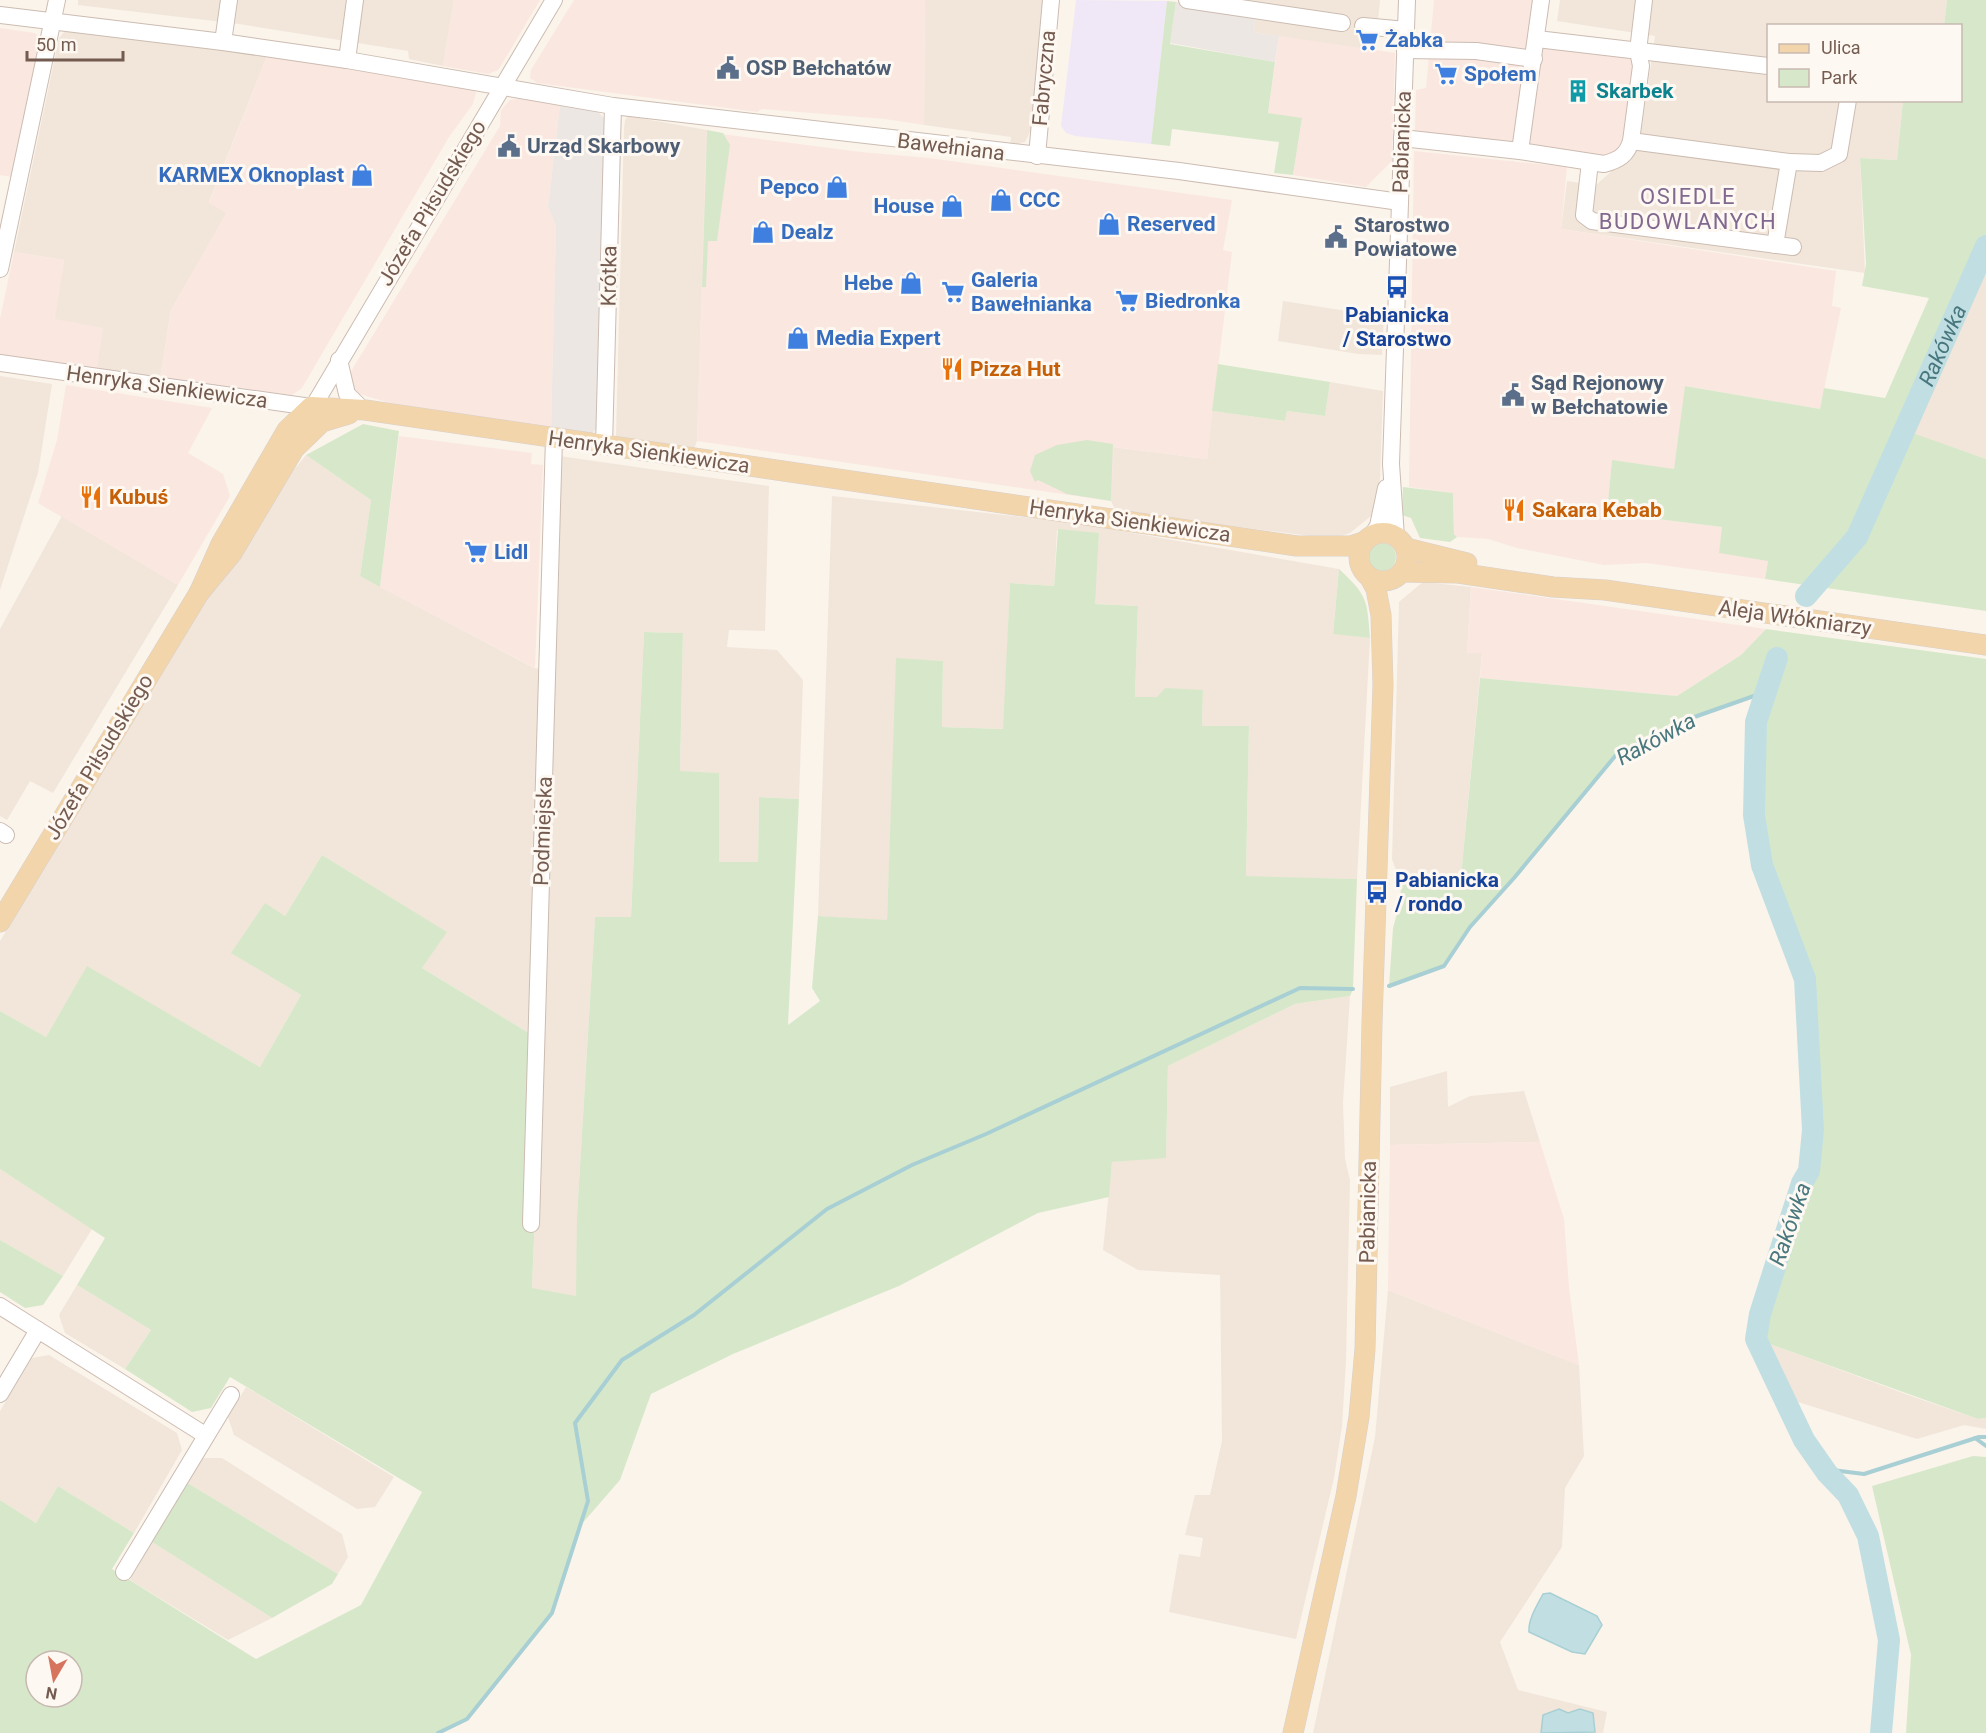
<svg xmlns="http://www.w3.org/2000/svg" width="1986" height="1733" font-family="Roboto,sans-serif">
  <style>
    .residential { fill: #f2e6da }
    .commercial { fill: #fae7e0 }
    .industrial { fill: #ede7e3 }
    .education { fill: #f1e8f7 }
    .green { fill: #d7e8ca; fill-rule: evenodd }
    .water { fill: #c1dfe3; stroke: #a8cfd4; stroke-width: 1.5 }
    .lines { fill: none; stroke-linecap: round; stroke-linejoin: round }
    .stream { stroke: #a8cfd4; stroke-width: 4 }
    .river { stroke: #c1dfe3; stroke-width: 22 }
    .minor-casing { stroke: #ccbcb2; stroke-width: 18 }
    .major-casing { stroke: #d8d1ce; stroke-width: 21 }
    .minor { stroke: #fff; stroke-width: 16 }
    .major { stroke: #f2d5ab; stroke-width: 20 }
    .labels { text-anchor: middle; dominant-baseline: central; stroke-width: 6; stroke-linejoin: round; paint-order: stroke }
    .shop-label { font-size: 21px; font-weight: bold; fill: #366cbe; stroke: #fef8f2; text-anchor: start }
    .service-label { font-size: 21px; font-weight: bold; fill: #4e5e75; stroke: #fef8f2; text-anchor: start }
    .street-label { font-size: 21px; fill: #745b50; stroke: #fef8f2 }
    .culture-label { font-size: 21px; font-weight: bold; fill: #0d838f; stroke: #fef8f2; text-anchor: start }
    .transit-label { font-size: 21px; font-weight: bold; fill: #164399; stroke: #fef8f2 }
    .food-label { font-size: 21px; font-weight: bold; fill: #c56008; stroke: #fef8f2; text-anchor: start }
    .neighbourhood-label { font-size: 22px; letter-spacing: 1.5px; fill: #80688f; stroke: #fef8f2 }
    .water-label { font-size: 22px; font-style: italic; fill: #48777e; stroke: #fef8f2 }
  </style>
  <rect width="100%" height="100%" fill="#fbf4eb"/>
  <g class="residential">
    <path d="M78,0h376l-11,66 -34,-7 -1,-8 -169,-27 -161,-19z"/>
    <path d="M925,0h118l-11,128 -7,14 -15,4 1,-9 -87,-12z"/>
    <path d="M1245,0h135l-5,52 -121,-20 3,-30z"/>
    <path d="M1560,0h387l-3,25 -176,1v74l135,1 -6,59 -37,-2 5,115 -304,-44 6,-48 29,4 43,-38 16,-111 -98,-15z"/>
    <path d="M65,31l202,25 -58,146 18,11 -56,97 -11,68 -63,-9 -43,-49 10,-60 -50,-8 45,-214z"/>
    <path d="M628,116l79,14 -10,311 -3,8 -77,-11 -1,-3 8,-307 1,-8z"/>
    <path d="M1986,255v204l-79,-27z"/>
    <path d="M1283,301l77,12 24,2 -2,40 -24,-1 -80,-13z"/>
    <path d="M0,376l52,8 -14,89 -38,117z"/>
    <path d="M1330,382l53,9 -3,88 -9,37 -21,17 -17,6 -217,-28 -5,-10 2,-54 94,12 5,-48 73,10 2,-10 38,5z"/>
    <path d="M306,455l65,45 -11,76 174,92 20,2 5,-214 210,30 -4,145 -36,-1 -2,17 50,3 26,30 -4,119 -40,-2 -1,65h-39v-89l-39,-1 3,-139 -39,-1 -13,286h-36l-18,298v81l-45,-8 10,-248 -120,-73 24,-36 -124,-77 -37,61 -53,37 69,42 -41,72 -173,-100 -41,70 -46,-26v-70l263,-434z"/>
    <path d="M832,496l237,26 270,47 -6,64 37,5 -13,241 -111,-2 3,-150 -47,-1 1,-36 -46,7h-22l3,-91 -44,-2 5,-70 -42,-4 -3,56 -44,-3 -6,146 -62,-2 1,-66 -46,-2 -10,262 -69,-5z"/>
    <path d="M62,516l116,69 -125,208 -23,-12 -23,39 -7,-4v-187z"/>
    <path d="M1423,582l48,5 -4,65 15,1 -22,233 -59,-2 -9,-25 7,-257z"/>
    <path d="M1350,996l-7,107 2,56 5,21 -4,181 -4,65 -8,52 -38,161 -127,-27 10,-58 21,3 3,-19 -18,-3 10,-40h15l12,-54 -2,-166 -82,-5 -35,-20 9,-88 54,-5 2,-91 127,-62z"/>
    <path d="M1447,1071l1,36 22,-11 54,-5 16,51 -150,3v-58z"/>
    <path d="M0,1169l92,60 -29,47 -63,-36z"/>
    <path d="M77,1285l74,45 -26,39 -60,-36 -6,-18z"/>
    <path d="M1388,1290l191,75 5,91 -19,32 -3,59 -62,95 18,48 89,22 -4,21h-290l62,-296z"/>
    <path d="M1756,1339l155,57 67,23 8,-1v11l-22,-4 -47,14 -132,-41z"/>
    <path d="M49,1355l128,78 5,17 -48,83 -76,-47 -22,37 -36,-23v-89l32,-53z"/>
    <path d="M246,1387l148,90 -19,30 -18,2 -123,-74 -6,-18z"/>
    <path d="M200,1458h22l120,76 6,23 -10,17 -152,-92z"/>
    <path d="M152,1542l120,76 -44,22 -98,-60z"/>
  </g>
  <g class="commercial">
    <path d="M454,0h86l-38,64 -4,6 -10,4 -45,-8z"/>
    <path d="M574,0h351l-1,125 -39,-6 -123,-10 -5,3 -220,-29 -7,-5 1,-8z"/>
    <path d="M1434,0h101l-5,45 104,13 -12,83 -9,14 -16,1 -182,-25 1,-41 10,-2z"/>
    <path d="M0,28l35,5 6,6 -29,138 -12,-2z"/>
    <path d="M1279,36l116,17 -3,108 -26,26 -73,-12 9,-56 -34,-6z"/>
    <path d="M267,56l205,31 4,6 -3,11 -24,33 -147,251 -10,7 -132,-17 11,-68 55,-97 -17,-10z"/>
    <path d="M521,98l39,7 -12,102 8,19 -5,202 -161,-25 -34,-10 -6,-9 -1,-8 4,-8 147,-242 1,-16 9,-10z"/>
    <path d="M706,132l155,20 68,6 303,42 -9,50 9,2 -25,207 -93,-12 -3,54 -414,-60z"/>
    <path d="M1414,151l153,16 -6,62 275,42 -4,35 9,2 -21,101 -134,-23 -12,84 -62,-9 -4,41 10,1v11l104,13 46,34 -3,18 -119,-16 -42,2 -87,-17 -29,-9 -31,-2 -3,-3 -1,-41 -44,-6z"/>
    <path d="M14,252l50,8 -9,59 48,9 -6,41 -97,-15v-35z"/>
    <path d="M66,385l146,23 -24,45 35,21 7,22 -52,89 -140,-82 19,-63z"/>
    <path d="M399,436l133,17 -1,11 12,1 -8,203 -155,-81z"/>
    <path d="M1471,587l295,42 -25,26 -64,41 -197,-18 2,-25h-15z"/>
    <path d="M1540,1142l24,77 5,68 10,78 -191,-75 2,-145z"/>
  </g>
  <g class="industrial">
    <path d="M1176,2l80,11 -2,19 25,4 -4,26 -105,-19z"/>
    <path d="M560,105l38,7 6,6 2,8 -8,301 -7,7 -40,-6 5,-202 -8,-19z"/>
  </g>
  <path class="education" d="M1076,0l91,1 -16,143 -76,-8 -9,-3 -5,-7z"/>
  <g class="green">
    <path d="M1947,0h39v255l-79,176 79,28v152l-221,-32 3,-18 -49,-8 3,-26 -105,-13 1,-10 -10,-2 4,-42 62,9 11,-83 135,23 4,-21 61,10 44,-100 -67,-12 4,-22 -6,-106 37,2 6,-59 57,-1v-74l-16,-1z"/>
    <path d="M1167,1l9,1 -6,42 105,18 -7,51 34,5 -9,57 -19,-2 5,-31 -107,-13 -2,17 -19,-2z"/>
    <path d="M707,130l16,3 7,12 -13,96h-9l-2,46h-4z"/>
    <path d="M1218,364l112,18 -5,34 -38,-5 -2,10 -73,-10z"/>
    <path d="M363,424l36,7 -19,156 -20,-11 11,-76 -65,-45z"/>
    <path d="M1087,440l26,4 -2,57 -44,-7 -29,-14 -3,2 -5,-11 5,-16 22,-10z"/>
    <path d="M1403,487l50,6 1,41 3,3 -7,5 -30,-4 -9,-20 -9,-3z"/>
    <path d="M1058,529l41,4 -4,71 43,2 -3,91h22l8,-9 38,2 -1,36h47l-3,150 111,3 -4,110 -3,7 -55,8 -127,62 -2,92 -54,4 -3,35 -71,16 -139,73 -166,68 -82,40 -31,86 -40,46 -28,87 -85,106 -29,14h-438v-233l36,23 22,-37 76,47 -22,36 144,90 105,-54 61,-113 -192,-115 -19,31 -19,4 -67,-43 26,-39 -74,-45 28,-47 -105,-69v-158l46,26 41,-71 173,101 41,-72 -70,-42 34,-50 20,13 37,-61 125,77 -25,36 120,73 -10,247 44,8 1,-80 18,-299h36l13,-285 39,1 -3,138 39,2v89h39l1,-65 40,2 -11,226 32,-24 -8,-13 6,-72 69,4 9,-262 47,3 -1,66 61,2 7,-146 44,3zM36,1661h36v36h-36z"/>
    <circle cx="1382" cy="557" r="14"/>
    <path d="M1339,569c29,27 28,31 31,69l-37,-4z"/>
    <path d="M1766,629l220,30v759l-8,1 -222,-80 4,-25 42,-131 7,-12 4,-41 -8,-151 -43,-114 -8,-50 2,-93 11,-30 -84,29 -67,34 -102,123 -44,49 -26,39 -55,20 4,-58 7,-25 1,-19 59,2 20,-208 197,18 64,-41z"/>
    <path d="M0,1240l63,36 -20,29 -18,3 -25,-16z"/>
    <path d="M1973,1456l13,1v276h-80l5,-78 -39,-169z"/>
    <path d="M186,1482l152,92 -6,10 -60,34 -120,-76z"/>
  </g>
  <g class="water">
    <path d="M1550,1593l47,23 5,9 -17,29 -13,-2 -43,-20c-1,-13 8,-26 14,-38z"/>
    <path d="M1559,1709l9,4 12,-4 13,4 2,19 -54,1 2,-18z"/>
  </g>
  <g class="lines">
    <g class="stream">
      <path d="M1389,986l55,-20 26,-39 44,-49 102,-123 67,-34 85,-30"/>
      <path d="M1975,1438l11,8"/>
      <path d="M1824,1469l40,5 115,-37h7"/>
      <path d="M438,1733l29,-14 85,-106 36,-112 -13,-78 47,-63 72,-45 133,-106 85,-44 74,-31 314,-146 53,1"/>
    </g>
    <g class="river">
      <path id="s1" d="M1806,596l51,-59 129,-291"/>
      <path d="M1777,658l-21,64 -2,93 8,50 43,114 8,151 -4,41 -7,12 -42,131 -4,25 48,101 23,33 21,22 20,41 21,104 -8,93"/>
    </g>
    <g class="minor-casing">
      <g id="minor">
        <path d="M1187,0l155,23"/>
        <path d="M1541,0l-21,151 84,13c15,-4 23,-9 27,-23l10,-75 -3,-15 6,-51"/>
        <path d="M0,15l223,27 124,18 266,46 566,65 221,31"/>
        <path d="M1363,26l43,4"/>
        <path d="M1537,39l231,27"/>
        <path d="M223,42l6,-42"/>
        <path d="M1405,50l71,1 58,8"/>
        <path d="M347,60l8,-60"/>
        <path d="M1402,138l118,13"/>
        <path d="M1631,141l158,21"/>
        <path d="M1037,156l14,-156"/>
        <path d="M1590,162l-6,53 8,6 201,26"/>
        <path d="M1775,245l14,-83 32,1 18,-9 9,-54"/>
        <path d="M0,269l57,-269"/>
        <path d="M339,360l8,34 16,16"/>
        <path d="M0,363l311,44"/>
        <path d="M307,417l247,-417"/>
        <path d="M604,446l9,-340"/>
        <path d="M1372,535l6,-9 8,-38"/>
        <path d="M1396,537l-5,-73 16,-464"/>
        <path d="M0,831l6,4"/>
        <path d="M531,1224l23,-786"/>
        <path d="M0,1306l205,129"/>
        <path d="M0,1394l38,-64"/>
        <path d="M124,1572l107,-177"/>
      </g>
    </g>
    <g class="major-casing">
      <g id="major">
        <circle cx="1383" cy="557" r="24"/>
        <path d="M1406,548l61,15"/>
        <path d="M1402,572l56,1 95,14 52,3 381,55"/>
        <path d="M199,593l22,-49 66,-114 24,-23 54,3 932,136h54l12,-4"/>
        <path d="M0,922l199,-329 33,-40 62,-104 28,-27 27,-8"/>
        <path d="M1293,1733l53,-237 13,-79 6,-68 7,-326 11,-338 -2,-70 -5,-26 -6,-11"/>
      </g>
    </g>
    <use href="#minor" class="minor"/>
    <use href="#major" class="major"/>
  </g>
  <defs>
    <g id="supermarket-bare" transform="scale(1.8)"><path d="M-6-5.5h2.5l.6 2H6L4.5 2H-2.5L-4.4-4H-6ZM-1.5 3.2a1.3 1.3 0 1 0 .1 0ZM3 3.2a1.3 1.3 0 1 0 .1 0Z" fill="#3f7fe0" stroke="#fef8f2" stroke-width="2.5" paint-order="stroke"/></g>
    <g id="civic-bare" transform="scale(1.8)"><path d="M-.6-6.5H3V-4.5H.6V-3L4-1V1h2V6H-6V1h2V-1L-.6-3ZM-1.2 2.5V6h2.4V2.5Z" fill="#5c6f8a" stroke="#fef8f2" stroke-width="2.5" paint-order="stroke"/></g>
    <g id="building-bare" transform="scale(1.8)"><path d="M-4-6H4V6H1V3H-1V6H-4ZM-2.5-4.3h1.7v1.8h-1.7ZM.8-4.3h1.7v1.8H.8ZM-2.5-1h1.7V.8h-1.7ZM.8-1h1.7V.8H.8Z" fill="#0f9aa8" stroke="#fef8f2" stroke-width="2.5" paint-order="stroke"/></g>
    <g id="shop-bare" transform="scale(1.8)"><path d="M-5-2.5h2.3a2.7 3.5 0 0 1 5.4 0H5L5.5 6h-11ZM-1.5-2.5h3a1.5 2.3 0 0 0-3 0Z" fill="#3f7fe0" stroke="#fef8f2" stroke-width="2.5" paint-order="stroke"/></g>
    <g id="bus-bare" transform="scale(1.8)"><path d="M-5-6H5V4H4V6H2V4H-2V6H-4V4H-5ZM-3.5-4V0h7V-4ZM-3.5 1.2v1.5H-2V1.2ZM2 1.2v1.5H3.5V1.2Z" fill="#1a4fb4" stroke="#fef8f2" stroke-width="2.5" paint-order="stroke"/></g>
    <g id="restaurant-bare" transform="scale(1.8)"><path d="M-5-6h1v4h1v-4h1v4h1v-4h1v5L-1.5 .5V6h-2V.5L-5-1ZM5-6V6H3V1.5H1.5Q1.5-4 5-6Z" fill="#e8710a" stroke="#fef8f2" stroke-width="2.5" paint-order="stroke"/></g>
  </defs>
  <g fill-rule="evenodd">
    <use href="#supermarket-bare" x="1367" y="40"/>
    <use href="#civic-bare" x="728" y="68"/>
    <use href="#supermarket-bare" x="1446" y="74"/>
    <use href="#building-bare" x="1578" y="91"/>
    <use href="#civic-bare" x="509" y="146"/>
    <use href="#shop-bare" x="362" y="175"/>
    <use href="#shop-bare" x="837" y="187"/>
    <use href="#shop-bare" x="1001" y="200"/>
    <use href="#shop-bare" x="952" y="206"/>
    <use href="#shop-bare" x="1109" y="224"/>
    <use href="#shop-bare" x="763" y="232"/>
    <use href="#civic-bare" x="1336" y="237"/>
    <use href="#shop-bare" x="911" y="283"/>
    <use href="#bus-bare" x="1397" y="287"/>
    <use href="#supermarket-bare" x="953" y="292"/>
    <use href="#supermarket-bare" x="1127" y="301"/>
    <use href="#shop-bare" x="798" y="338"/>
    <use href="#restaurant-bare" x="952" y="369"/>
    <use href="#civic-bare" x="1513" y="395"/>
    <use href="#restaurant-bare" x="91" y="497"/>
    <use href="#restaurant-bare" x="1514" y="510"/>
    <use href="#supermarket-bare" x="476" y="552"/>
    <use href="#bus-bare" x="1377" y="892"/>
  </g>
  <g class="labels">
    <g class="shop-label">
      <text x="1385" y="40">Żabka</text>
      <text x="1464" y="74">Społem</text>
      <text x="344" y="175" text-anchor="end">KARMEX Oknoplast</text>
      <text x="819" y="187" text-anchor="end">Pepco</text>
      <text x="1019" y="200">CCC</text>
      <text x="934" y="206" text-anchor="end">House</text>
      <text x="1127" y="224">Reserved</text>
      <text x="781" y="232">Dealz</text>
      <text x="971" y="280">Galeria<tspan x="971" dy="24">Bawełnianka</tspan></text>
      <text x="893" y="283" text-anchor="end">Hebe</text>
      <text x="1145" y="301">Biedronka</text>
      <text x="816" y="338">Media Expert</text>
      <text x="494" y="552">Lidl</text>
    </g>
    <g class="service-label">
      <text x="746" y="68">OSP Bełchatów</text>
      <text x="527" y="146">Urząd Skarbowy</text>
      <text x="1354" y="225">Starostwo<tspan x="1354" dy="24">Powiatowe</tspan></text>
      <text x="1531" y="383">Sąd Rejonowy<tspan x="1531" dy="24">w Bełchatowie</tspan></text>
    </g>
    <g class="street-label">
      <text transform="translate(1044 78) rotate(-85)">Fabryczna</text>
      <text transform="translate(1402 142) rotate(-88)">Pabianicka</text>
      <text transform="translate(951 147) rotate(7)">Bawełniana</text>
      <text transform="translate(432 203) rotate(-59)">Józefa Piłsudskiego</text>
      <text transform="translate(609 276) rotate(-89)">Krótka</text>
      <text transform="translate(167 387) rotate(8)">Henryka Sienkiewicza</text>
      <text transform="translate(649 452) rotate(8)">Henryka Sienkiewicza</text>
      <text transform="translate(1130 521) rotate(8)">Henryka Sienkiewicza</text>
      <text transform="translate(1795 618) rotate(8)">Aleja Włókniarzy</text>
      <text transform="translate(99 757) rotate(-59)">Józefa Piłsudskiego</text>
      <text transform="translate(543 831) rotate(-88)">Podmiejska</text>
      <text transform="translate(1368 1212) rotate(-89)">Pabianicka</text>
    </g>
    <g class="culture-label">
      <text x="1596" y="91">Skarbek</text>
    </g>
    <g class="transit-label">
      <text x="1397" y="315">Pabianicka<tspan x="1397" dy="24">/ Starostwo</tspan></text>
      <text x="1395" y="880" text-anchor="start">Pabianicka<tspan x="1395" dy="24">/ rondo</tspan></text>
    </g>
    <g class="food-label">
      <text x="970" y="369">Pizza Hut</text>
      <text x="109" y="497">Kubuś</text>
      <text x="1532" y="510">Sakara Kebab</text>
    </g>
    <g class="neighbourhood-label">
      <text x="1688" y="196">OSIEDLE<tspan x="1688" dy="25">BUDOWLANYCH</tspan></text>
    </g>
    <g class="water-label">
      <text stroke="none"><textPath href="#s1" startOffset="288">Rakówka</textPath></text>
      <text transform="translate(1656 739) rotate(-28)">Rakówka</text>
      <text transform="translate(1790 1224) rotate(-71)">Rakówka</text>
    </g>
  </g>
  <rect x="1767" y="24" width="195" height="78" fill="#fef8f2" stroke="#c7b9b1" stroke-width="1.5"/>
  <rect x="1779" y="44" width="30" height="9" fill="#f2d5ab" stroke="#c7b9b1" stroke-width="1.5"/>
  <text x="1821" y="54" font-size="18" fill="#745b50">Ulica</text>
  <rect x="1779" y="69" width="30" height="18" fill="#d7e8ca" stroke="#c7b9b1" stroke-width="1.5"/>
  <text x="1821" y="84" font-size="18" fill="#745b50">Park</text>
  <g transform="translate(54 1679) rotate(190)"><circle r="28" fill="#fef8f2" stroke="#c7b9b1" stroke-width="1.5"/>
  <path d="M0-4.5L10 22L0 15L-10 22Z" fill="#d7745e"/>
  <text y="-9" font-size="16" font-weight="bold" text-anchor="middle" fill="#745b50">N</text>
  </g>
  <path d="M27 51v9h96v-9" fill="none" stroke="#745b50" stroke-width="3"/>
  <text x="36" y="51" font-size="18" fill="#745b50" stroke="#fef8f2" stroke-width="4.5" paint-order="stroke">50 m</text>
</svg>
